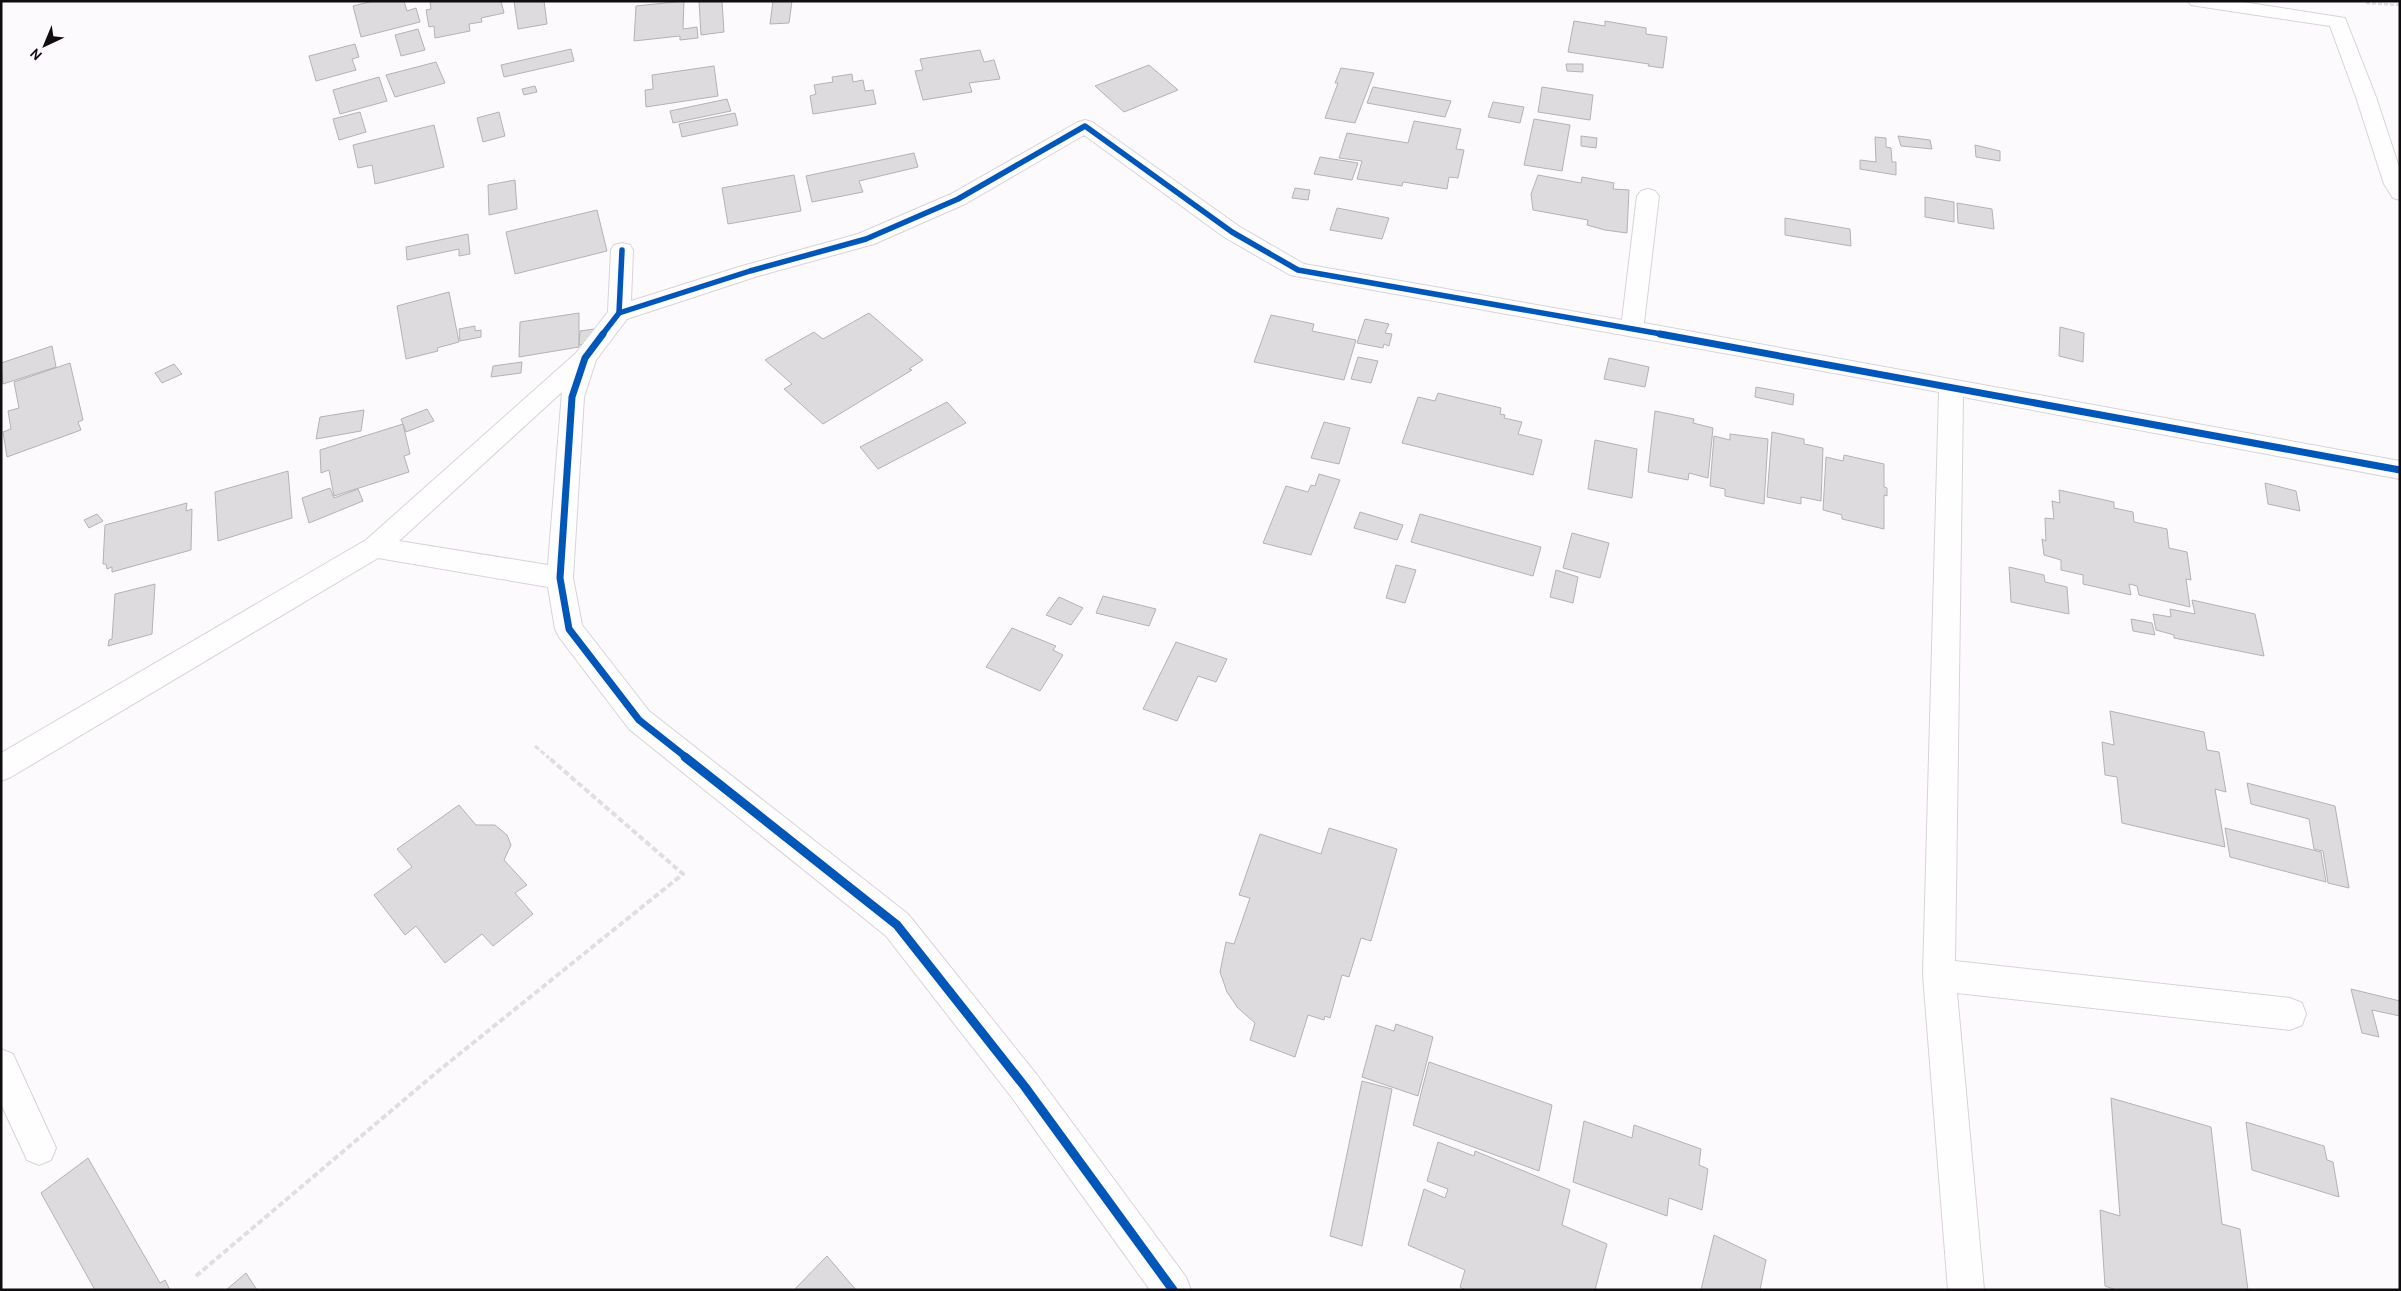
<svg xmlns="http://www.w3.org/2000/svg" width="2401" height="1291" font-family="Cabin,sans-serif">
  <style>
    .building { fill: #dedbde; stroke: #b5b2b5 }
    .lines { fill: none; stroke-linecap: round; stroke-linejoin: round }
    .minor-casing { stroke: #d7d4d7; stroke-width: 2 }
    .path-far2 { stroke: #dfdfdf; stroke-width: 2.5; stroke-dasharray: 4 2; stroke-linecap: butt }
    .path-far1 { stroke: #dfdfdf; stroke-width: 3; stroke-dasharray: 5 2.5; stroke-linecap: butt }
    .path { stroke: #dfdfdf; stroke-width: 4; stroke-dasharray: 6 3; stroke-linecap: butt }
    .minor { fill: #fffeff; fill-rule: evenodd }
    .cycleway-far2-casing { stroke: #fef9fe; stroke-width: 8 }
    .cycleway-far1-casing { stroke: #fef9fe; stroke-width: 10 }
    .cycleway-casing { stroke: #fef9fe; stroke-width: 12 }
    .cycleway-far2 { stroke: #0057b8; stroke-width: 5.5 }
    .cycleway-far1 { stroke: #0057b8; stroke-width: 7 }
    .cycleway { stroke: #0057b8; stroke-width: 9 }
  </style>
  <rect width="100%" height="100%" fill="#fdfafd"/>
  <g class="building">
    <path d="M373,1h31l3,10 9,-3 4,14 -59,15 -8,-31z"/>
    <path d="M430,1h71l3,12 -23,5 1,4 -13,2 1,7 -35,7 -1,-12 -5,1 -3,-17 5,-1z"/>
    <path d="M514,1h30l3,23 -29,5z"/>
    <path d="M684,1l-1,28 14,-2 1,11 -18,2v-4l-46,5 2,-35z"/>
    <path d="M699,1h23l2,31 -23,3z"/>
    <path d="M773,1h19l-3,22 -19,1z"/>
    <path d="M1574,21l31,5v-5l41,7v6l21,3 -4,31 -15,-2 1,-2 -81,-12z"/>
    <path d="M418,29l7,21 -24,6 -6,-21z"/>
    <path d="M355,44l4,13 -7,2 4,11 -40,11 -7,-25z"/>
    <path d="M571,49l3,12 -70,16 -3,-12z"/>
    <path d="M980,50l4,12 10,-2 6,19 -31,4 3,9 -49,8 -8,-29 8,-1 -3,-11z"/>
    <path d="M436,62l9,21 -50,14 -9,-22z"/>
    <path d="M1566,64h17v8l-16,-1z"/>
    <path d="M1149,65l29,25 -54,22 -29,-26z"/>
    <path d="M714,66l4,30 -72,11 -1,-17 8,-1 -1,-14z"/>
    <path d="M1341,68l33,5 -19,50 -30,-5 13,-35h-3z"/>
    <path d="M852,74l1,8 10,-2 2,11 8,-1 3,14 -63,10 -3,-18 6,-2 -2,-9 19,-3 -1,-5z"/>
    <path d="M379,77l8,24 -47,13 -7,-24z"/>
    <path d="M535,86l2,6 -13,3 -2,-6z"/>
    <path d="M1373,87l78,14 -6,16 -78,-14z"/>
    <path d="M1542,87l51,8 -3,25 -52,-8z"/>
    <path d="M727,99l4,12 -58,12 -3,-12z"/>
    <path d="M1493,102l31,5 -4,16 -32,-6z"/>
    <path d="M360,112l6,20 -27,8 -6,-21z"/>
    <path d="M499,112l6,24 -22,6 -6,-24z"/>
    <path d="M735,113l3,12 -56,12 -3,-13z"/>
    <path d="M1534,119l36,6 -8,46 -38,-6z"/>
    <path d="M1414,121l47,8 -5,20 8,1 -6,28 -9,-1 -2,12 -44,-7 -1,4 -45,-7 5,-18 -23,-3 8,-25 61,10z"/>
    <path d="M434,125l10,42 -69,17 -3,-19 -14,3 -5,-23z"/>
    <path d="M1581,136l16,2 -1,10 -15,-2z"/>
    <path d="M1898,136l32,4 2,9 -31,-3z"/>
    <path d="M1875,137l11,1v9l5,1 1,14h4v13l-36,-6v-9l16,2z"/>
    <path d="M1975,145l25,6v10l-24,-4z"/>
    <path d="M914,153l4,14 -59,14 4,11 -51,10 -6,-26z"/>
    <path d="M1320,157l38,6 -6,17 -38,-6z"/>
    <path d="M794,175l7,36 -73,13 -6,-36z"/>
    <path d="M1538,175l43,8 1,-6 32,6 -1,6 16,1 -2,43 -22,-3 -18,-5 1,-5 -55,-10 -2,-16z"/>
    <path d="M515,180l2,29 -28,6 -1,-30z"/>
    <path d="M1295,188l15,2 -2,10 -16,-2z"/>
    <path d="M1925,197l29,5v20l-29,-5z"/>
    <path d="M1957,203l35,6 2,20 -36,-6z"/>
    <path d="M1337,208l52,10 -7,21 -52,-9z"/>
    <path d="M597,210l10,41 -92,23 -9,-42z"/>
    <path d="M1785,218l65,11 1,17 -66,-11z"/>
    <path d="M468,234l2,20 -11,2v-7l-52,11 -1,-13z"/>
    <path d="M449,292l10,50 -22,6 1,3 -32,8 -9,-53z"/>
    <path d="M579,313v34l-60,10 1,-35z"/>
    <path d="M869,313l54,47 -14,9 3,1 -89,54 -39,-35 8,-5 -27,-24 49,-28 9,7z"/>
    <path d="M1271,315l43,9 -2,7 44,9 -12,40 -90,-18z"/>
    <path d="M1365,319l24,5 -4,9 7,1 -3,12 -5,-2 -1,4 -26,-5z"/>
    <path d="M475,326v5l6,-1v7l-21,4 -1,-12z"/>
    <path d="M2060,327l24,6 -1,29 -24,-6z"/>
    <path d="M594,329v14l-15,2 1,-14z"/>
    <path d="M52,346l4,21 -53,17 -2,-21z"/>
    <path d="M1358,357l20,4 -7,22 -20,-4z"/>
    <path d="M1609,358l40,9 -4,20 -41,-8z"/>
    <path d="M522,362l-1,11 -30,4 2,-11z"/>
    <path d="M70,363l13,57 -5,2 3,8 -74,27 -4,-25 8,-3 -3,-18 11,-3 -5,-26z"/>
    <path d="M174,364l8,10 -20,9 -7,-10z"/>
    <path d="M1756,387l38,7 -1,11 -38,-8z"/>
    <path d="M1438,393l63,15 -1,6 5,1 -1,3 18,4 -4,12 24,6 -9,35 -131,-32 16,-46 17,4z"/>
    <path d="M947,402l19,21 -88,46 -18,-22z"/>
    <path d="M427,409l7,12 -28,11 -5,-13z"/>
    <path d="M364,410l-3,21 -45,8 4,-22z"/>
    <path d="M1655,411l39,8 -1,4 20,5 -5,50 -19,-5 -1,7 -40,-8z"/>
    <path d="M1324,422l26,6 -11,36 -28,-6z"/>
    <path d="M403,424l7,30 -6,2 5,16 -75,24 -5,-26 -8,3 -1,-23z"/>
    <path d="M1772,432l32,7v5l19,4 -2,53 -20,-4v7l-34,-7z"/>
    <path d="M1730,434l38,5 -4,65 -39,-8v-7l-15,-3 4,-50 16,4z"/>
    <path d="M1595,440l42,9 -5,49 -44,-9z"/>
    <path d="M1844,455l40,9v23l3,1v8l-3,-1v34l-42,-10v-4l-19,-5 3,-53 17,4z"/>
    <path d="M288,471l4,47 -74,23 -3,-49z"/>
    <path d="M1319,474l21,6 -29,75 -48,-12 23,-57 22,6 3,-7 4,1z"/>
    <path d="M2265,483l31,8 4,20 -32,-7z"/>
    <path d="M330,488l4,10 24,-9 5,12 -54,22 -7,-25z"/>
    <path d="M2059,490l55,12v6l19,4 1,10 33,7 2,19 18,4 4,28 -5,-1 4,28 -51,-12 -2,-9 -8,-2 2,11 -48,-11v-9l-22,-5v-10l-17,-5 -2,-16 4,2 -1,-23 9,1 -2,-18 8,2z"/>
    <path d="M187,503l-1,8 6,-2 -1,41 -79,22v-5l-5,2 -1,-5h-3l2,-39z"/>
    <path d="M1360,512l43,13 -6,15 -43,-12z"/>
    <path d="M97,514l6,7 -14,7 -5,-8z"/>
    <path d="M1420,514l121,33 -8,29 -122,-34z"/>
    <path d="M1572,533l37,10 -9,35 -37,-10z"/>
    <path d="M1396,565l20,5 -11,33 -19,-5z"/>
    <path d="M2009,567l35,8 1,7 22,5 2,27 -58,-12z"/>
    <path d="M1556,570l22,7 -5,26 -23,-6z"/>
    <path d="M155,584l-3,50 -44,12 1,-6 3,-1 3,-45z"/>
    <path d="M1103,596l53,13 -7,17 -53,-13z"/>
    <path d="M1059,597l24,11 -12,17 -25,-10z"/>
    <path d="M2192,600l63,14 9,42 -90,-18v-3l-18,-5 -3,-16 18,3 -1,-8 25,5z"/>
    <path d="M2131,619l21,4 3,12 -22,-4z"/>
    <path d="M1012,628l44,18 -3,4 10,5 -23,36 -54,-24z"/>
    <path d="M1176,642l51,17 -11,23 -18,-6 -21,45 -34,-12z"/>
    <path d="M2110,711l94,21 3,18 12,2 7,40 -11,-3 10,58 -103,-24 -5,-46 -12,-2 -3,-33 12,3z"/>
    <path d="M2247,783l88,23 14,82 -21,-5 -5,-32 -9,-2 -5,-30 -58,-15z"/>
    <path d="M459,805l17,20h19l12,10 4,10 -7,15 23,25 -12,8 18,21 -40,32 -11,-12 -37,29 -29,-37 -11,9 -31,-40 38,-28 -15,-18z"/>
    <path d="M1329,828l68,21 -26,92 -10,-3 -12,39 -7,-2 -12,43 -5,-2 -1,4 -16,-5 -13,42 -45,-17 5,-17 -17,-15 -11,-16 -7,-20 6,-30 8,2 16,-46 -11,-3 21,-61 61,20z"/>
    <path d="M2225,828l96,24 5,30 -96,-25z"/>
    <path d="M2351,989l49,12v15l-28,-6 7,27 -17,-4z"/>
    <path d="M1396,1024l37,13 -15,59 -56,-19 14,-52 18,6z"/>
    <path d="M1429,1062l123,43 -13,66 -126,-46z"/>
    <path d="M1362,1081l30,8 -30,157 -32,-10z"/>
    <path d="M2111,1098l100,29 11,97 18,5 8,61h-132l-11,-4 -5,-76 20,6z"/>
    <path d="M1584,1121l48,17 2,-13 67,24 -2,16 9,4 -6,41 -33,-12 -2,18 -94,-34z"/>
    <path d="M2246,1122l78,24 3,14 6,2 6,35 -87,-27z"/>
    <path d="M1438,1142l36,14 1,-5 95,39 -8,35 45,19 -12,46h-130l-5,-3 5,-17 -57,-25 16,-56 21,9 3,-9 -21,-8z"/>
    <path d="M88,1158l72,125 5,-3 5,10h-75l-54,-97z"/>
    <path d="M1714,1235l52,25 -6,30h-59z"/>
    <path d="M827,1256l29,34h-62z"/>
    <path d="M246,1273l11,17h-31z"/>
  </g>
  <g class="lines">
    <g class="minor-casing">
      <g id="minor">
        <path d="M2188,1h48l109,17 31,79 24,73v30l-7,-2 -9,-14 -28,-87 -26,-71 -133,-20 -6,-1z"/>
        <path d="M1085,120l7,2 148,105 64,37 318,56 15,-124 4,-5 7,-2 7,2 4,5 -15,127 756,138v18l-437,-82 -8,564 335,37 12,5 4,11 -4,11 -12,5 -333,-37 27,297h-36l-25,-315 16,-583 -649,-117 -66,-38 -140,-102 -119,69 -91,40 -116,32 -131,43 -31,41 -12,37 -11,181 9,47 67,86 259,203 129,161 149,202 5,13h-41l-137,-191 -127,-163 -257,-207 -70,-92 -4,-8 -7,-42 -170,-29 -367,219 -10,4v-28l365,-213 210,-187 32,-41 3,-62 3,-5 8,-2 8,2 3,5 -2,51 111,-35 116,-32 93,-40 127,-72zM562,392l-14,173 -149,-24z"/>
        <path d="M1,1049l12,5 43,94 -5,12 -12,5 -12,-5 -26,-56z"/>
      </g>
    </g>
    <path class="path-far2" d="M2366,3l34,2"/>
    <path class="path-far1" d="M535,746l14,12"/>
    <path class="path" d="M196,1276l241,-204 246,-198 -135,-117"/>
    <use href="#minor" class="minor"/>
    <g class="cycleway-far2-casing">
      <g id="cycleway-far2">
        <path d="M619,313l131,-42 116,-32 92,-40 127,-73 147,106 66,38 369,65"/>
        <path d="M602,335l17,-22 3,-63"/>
      </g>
    </g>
    <g class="cycleway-far1-casing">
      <g id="cycleway-far1">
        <path d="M603,334l-18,24 -13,39 -12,181 9,51 70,91 48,38"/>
        <path d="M1660,334l740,136"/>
      </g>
    </g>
    <g class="cycleway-casing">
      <path id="cycleway" d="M685,757l212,168 128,162 148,203"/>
    </g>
    <use href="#cycleway-far2" class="cycleway-far2"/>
    <use href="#cycleway-far1" class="cycleway-far1"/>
    <use href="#cycleway" class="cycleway"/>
  </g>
  <rect width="2401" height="1291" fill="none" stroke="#100d10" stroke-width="5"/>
  <g transform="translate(45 45) rotate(224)" stroke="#fef9fe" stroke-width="4" paint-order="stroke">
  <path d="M0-4L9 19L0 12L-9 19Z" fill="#100d10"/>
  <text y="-8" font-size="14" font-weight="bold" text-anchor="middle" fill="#100d10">N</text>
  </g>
</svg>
